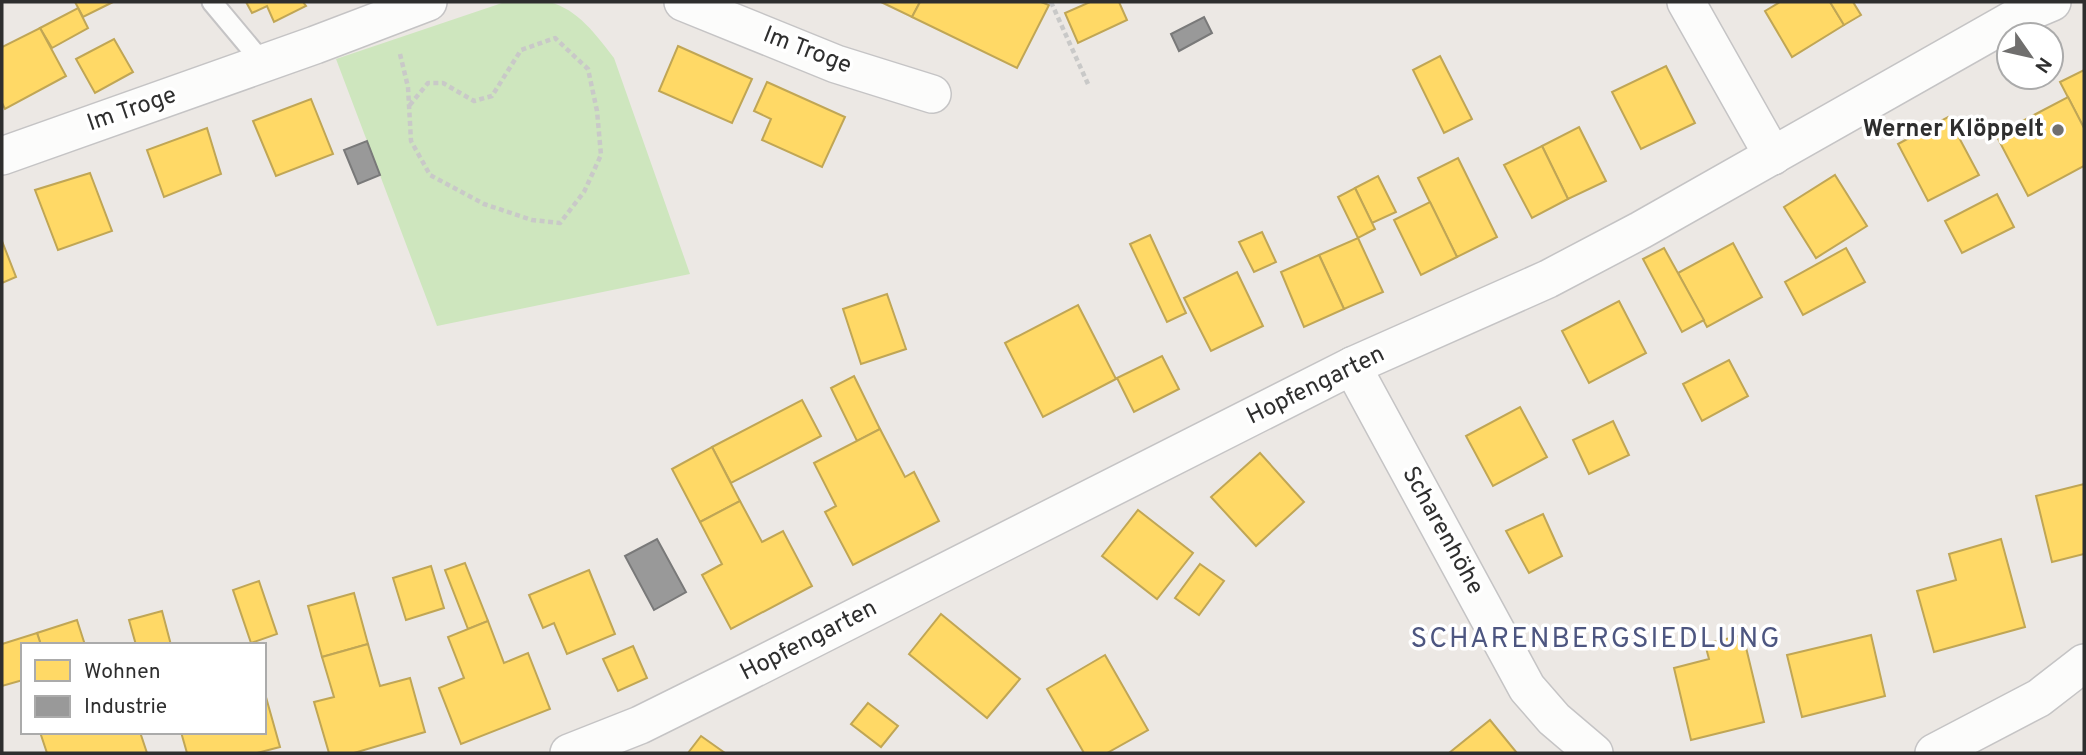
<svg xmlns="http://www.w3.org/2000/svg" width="2086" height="755" font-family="Overpass,sans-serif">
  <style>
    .green { fill: #cee6be }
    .homes { fill: #ffd966; stroke: #c0a655; stroke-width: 2 }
    .industry { fill: #999; stroke: #797979; stroke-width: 2 }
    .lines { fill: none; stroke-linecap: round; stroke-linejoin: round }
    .service-casing { stroke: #c5c4c5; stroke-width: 23 }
    .minor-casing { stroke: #c5c4c5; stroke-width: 40 }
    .path { stroke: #c9c9c8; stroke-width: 4.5; stroke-dasharray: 5 3.5; stroke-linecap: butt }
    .service { stroke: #fcfcfb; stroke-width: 19 }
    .minor { stroke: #fcfcfb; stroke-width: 37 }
    .poi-dot { fill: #706f6e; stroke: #fff; stroke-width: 2.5 }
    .labels { text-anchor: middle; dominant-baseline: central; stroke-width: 7; stroke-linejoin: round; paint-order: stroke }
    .street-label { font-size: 24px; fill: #2e2e2e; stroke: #fff }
    .poi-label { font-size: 24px; font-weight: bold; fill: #2e2e2e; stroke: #fff; text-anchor: end }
    .quarter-label { font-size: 28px; letter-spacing: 2px; fill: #4d5680; stroke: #fff }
  </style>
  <rect width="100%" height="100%" fill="#ece8e4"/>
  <path class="green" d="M505,2c14,0 31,-2 44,0 29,7 48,34 65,56l76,216 -253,52 -101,-267z"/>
  <g class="homes">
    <path d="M75,2h38l-30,15z"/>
    <path d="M246,2h57l3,4 -32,16 -7,-16 -15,7z"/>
    <path d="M881,2h39l-8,15z"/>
    <path d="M920,2h121l8,3 -32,63 -105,-51z"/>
    <path d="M1090,2h29l8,18 -49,23 -13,-30z"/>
    <path d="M1780,2h50l14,23 -52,32 -27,-46z"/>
    <path d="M1830,2h23l8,13 -17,10z"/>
    <path d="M78,8l10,20 -36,20 -12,-20z"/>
    <path d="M40,28l26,48 -61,33 -3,-6v-56z"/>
    <path d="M114,39l19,33 -38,21 -19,-34z"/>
    <path d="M678,46l74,33 -20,44 -73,-32z"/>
    <path d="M1440,56l32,63 -28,14 -31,-63z"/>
    <path d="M1666,66l29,57 -54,26 -29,-57z"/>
    <path d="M2084,70v58l-24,-46z"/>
    <path d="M767,82l78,35 -23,50 -60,-27 9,-21 -17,-8z"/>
    <path d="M2068,97l16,31v38l-56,30 -32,-61z"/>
    <path d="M311,99l22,55 -57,22 -23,-55z"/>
    <path d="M1948,117l31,58 -51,26 -30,-57z"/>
    <path d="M1579,127l27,54 -38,18 -26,-53z"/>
    <path d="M207,128l14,46 -57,23 -17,-47z"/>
    <path d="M1542,146l26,53 -36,19 -28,-53z"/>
    <path d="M1458,158l39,79 -40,20 -39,-79z"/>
    <path d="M90,173l22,58 -54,19 -23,-60z"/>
    <path d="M1835,175l32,51 -51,32 -32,-51z"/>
    <path d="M1378,176l18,36 -24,11 -17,-35z"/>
    <path d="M1355,188l20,41 -17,9 -20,-41z"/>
    <path d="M1997,194l17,33 -52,26 -17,-32z"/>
    <path d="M1430,202l27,55 -36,18 -27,-55z"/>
    <path d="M1262,232l14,30 -22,10 -15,-30z"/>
    <path d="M1150,235l36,78 -19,9 -37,-78z"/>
    <path d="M1358,238l25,54 -39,17 -25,-54z"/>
    <path d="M2,241l14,36 -14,6z"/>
    <path d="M1733,243l29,54 -55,30 -29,-54z"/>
    <path d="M1664,248l40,72 -22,12 -39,-73z"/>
    <path d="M1846,248l19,34 -62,33 -18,-33z"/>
    <path d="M1319,255l25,54 -40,18 -23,-55z"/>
    <path d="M1237,272l26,54 -52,25 -27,-53z"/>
    <path d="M887,294l19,55 -45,15 -18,-55z"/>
    <path d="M1619,301l27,52 -57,30 -27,-52z"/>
    <path d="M1078,305l38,74 -73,38 -38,-74z"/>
    <path d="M1162,356l17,33 -45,23 -17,-34z"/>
    <path d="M1729,360l19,36 -46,25 -19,-37z"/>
    <path d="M854,376l26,53 -23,12 -26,-53z"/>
    <path d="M802,400l19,36 -90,47 -19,-36z"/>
    <path d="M1520,407l27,50 -54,29 -27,-50z"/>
    <path d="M1613,421l16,34 -40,19 -16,-34z"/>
    <path d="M880,429l25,48 9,-5 25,49 -86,44 -28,-53 11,-6 -22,-43z"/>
    <path d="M712,447l28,54 -40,21 -28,-53z"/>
    <path d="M1260,453l44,49 -48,44 -45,-49z"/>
    <path d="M2084,484v70l-32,8 -16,-66z"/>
    <path d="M740,501l22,41 21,-11 29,55 -81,43 -29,-54 20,-11 -22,-42z"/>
    <path d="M1138,510l55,43 -36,46 -55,-43z"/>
    <path d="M1543,514l19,42 -33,17 -23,-42z"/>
    <path d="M2001,539l24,88 -91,25 -17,-61 39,-11 -7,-26z"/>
    <path d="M465,563l23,58 -20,8 -23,-59z"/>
    <path d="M1200,564l24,17 -25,34 -24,-17z"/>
    <path d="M431,566l13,42 -38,12 -13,-42z"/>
    <path d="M589,570l26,64 -48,20 -13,-31 -11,5 -14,-33z"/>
    <path d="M259,581l18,53 -26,9 -18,-53z"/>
    <path d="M354,593l14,51 -46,13 -14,-51z"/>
    <path d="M162,611l9,34h-35l-7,-25z"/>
    <path d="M941,614l79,65 -33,39 -78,-64z"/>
    <path d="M77,620l8,25h-44l-4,-12z"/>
    <path d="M488,621l16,42 24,-10 22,56 -89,35 -22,-56 25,-10 -16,-41z"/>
    <path d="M37,633l4,12h-18v35l-21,6v-42z"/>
    <path d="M1743,635l21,87 -73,18 -17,-72 35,-9 -4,-15z"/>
    <path d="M1871,635l14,61 -83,21 -15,-62z"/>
    <path d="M368,644l12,42 30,-8 15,54 -71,21h-25l-15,-51 20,-5 -12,-40z"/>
    <path d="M633,646l14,32 -29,13 -15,-32z"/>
    <path d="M1105,655l43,75 -41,23h-23l-37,-64z"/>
    <path d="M264,690l16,57 -23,6h-70l-6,-21h83z"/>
    <path d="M868,703l30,23 -17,21 -30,-23z"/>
    <path d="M1490,720l27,33h-68z"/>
    <path d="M40,732h100l7,21h-100z"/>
    <path d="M701,736l24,17h-37z"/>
  </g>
  <g class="industry">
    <path d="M1204,17l8,16 -33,18 -8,-17z"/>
    <path d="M367,141l13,34 -22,9 -14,-34z"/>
    <path d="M657,539l29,53 -32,18 -29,-54z"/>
  </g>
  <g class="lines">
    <g class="service-casing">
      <path id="service" d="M212,2l51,61"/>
    </g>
    <g class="minor-casing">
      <g id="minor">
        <path d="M683,2l153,62 96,30"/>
        <path d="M1686,2l87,154"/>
        <path d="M2,156l313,-111 113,-43"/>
        <path d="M1352,366l175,322 27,31 40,34"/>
        <path d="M569,753l71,-28 105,-52 607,-307 196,-87 93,-49 378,-214 33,-14"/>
        <path d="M1934,753l105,-55 45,-35"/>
      </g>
    </g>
    <g class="path">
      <path d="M1051,2l37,82"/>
      <path d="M400,54l8,33 3,54 19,34 54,29 48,16 28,3 24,-31 17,-37 -4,-44 -9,-42 -33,-31 -34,12 -29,46 -18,5 -31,-18h-15l-19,23"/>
    </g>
    <use href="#service" class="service"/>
    <use href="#minor" class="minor"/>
  </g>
  <circle class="poi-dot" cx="2058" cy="130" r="7"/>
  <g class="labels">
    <g class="street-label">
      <text transform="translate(807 51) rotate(21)">Im Troge</text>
      <text transform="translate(132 110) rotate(-19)">Im Troge</text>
      <text transform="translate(1316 386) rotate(-26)">Hopfengarten</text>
      <text transform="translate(1442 531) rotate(61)">Scharenhöhe</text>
      <text transform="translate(809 641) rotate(-27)">Hopfengarten</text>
    </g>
    <g class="poi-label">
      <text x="2044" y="130">Werner Klöppelt</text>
    </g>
    <g class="quarter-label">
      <text x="1596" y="640">SCHARENBERGSIEDLUNG</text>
    </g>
  </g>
  <rect width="2086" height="755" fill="none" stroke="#2e2e2e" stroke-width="7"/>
  <rect x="21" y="643" width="245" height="91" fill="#ffffff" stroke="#ababab" stroke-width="2"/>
  <rect x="35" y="660" width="35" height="21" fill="#ffd966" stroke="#ababab" stroke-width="2"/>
  <text x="84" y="678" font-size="21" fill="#2e2e2e">Wohnen</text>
  <rect x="35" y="696" width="35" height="21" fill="#999999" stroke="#ababab" stroke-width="2"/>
  <text x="84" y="713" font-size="21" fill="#2e2e2e">Industrie</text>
  <g transform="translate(2030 56) rotate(124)"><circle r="33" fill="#ffffff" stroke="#ababab" stroke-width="2"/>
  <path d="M0-5L12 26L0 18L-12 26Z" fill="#706f6e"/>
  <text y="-10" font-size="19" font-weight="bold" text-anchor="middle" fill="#2e2e2e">N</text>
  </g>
</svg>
